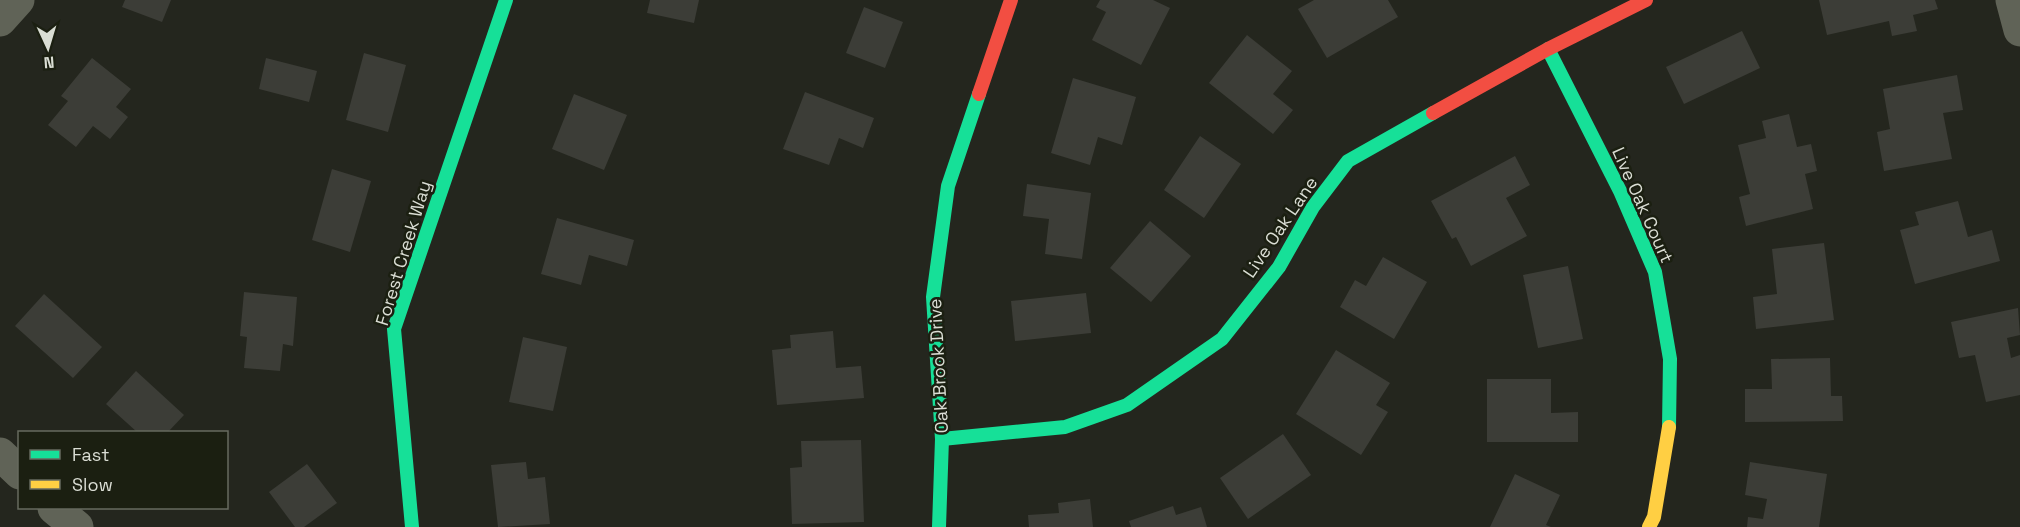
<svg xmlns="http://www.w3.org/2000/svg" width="2020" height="527" font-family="'Space Grotesk',sans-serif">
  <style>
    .building { fill: #3c3d37 }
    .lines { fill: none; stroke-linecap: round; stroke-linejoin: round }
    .street { stroke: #606357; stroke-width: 33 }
    .fast { stroke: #16e098; stroke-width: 14 }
    .slow { stroke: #ffcf43; stroke-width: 14 }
    .jam { stroke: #f24e42; stroke-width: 14 }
    .labels { text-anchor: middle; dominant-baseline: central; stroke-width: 5; stroke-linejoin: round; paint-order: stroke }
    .street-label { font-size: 18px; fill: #daddd4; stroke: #1b1f11 }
  </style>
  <rect width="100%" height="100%" fill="#24261e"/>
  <g class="building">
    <path d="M125,0h46l-9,22 -40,-15z"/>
    <path d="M650,0h49l-5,23 -47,-10z"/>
    <path d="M1100,0h53l17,8 -29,57 -49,-25 14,-28 -10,-5z"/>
    <path d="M1314,0h74l10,17 -71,41 -29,-49z"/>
    <path d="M1819,0h116l3,9 -25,6 4,16 -25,5 -3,-15 -62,14z"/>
    <path d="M864,7l39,15 -18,46 -39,-15z"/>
    <path d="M1742,31l18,37 -76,36 -18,-37z"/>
    <path d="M1247,35l45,36 -19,23 20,16 -20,24 -64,-51z"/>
    <path d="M364,53l42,12 -18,67 -42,-12z"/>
    <path d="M92,58l39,31 -15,18 12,10 -18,22 -17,-13 -17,21 -28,-22 20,-24 -7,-5z"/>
    <path d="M266,58l51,13 -8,31 -50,-13z"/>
    <path d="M1957,75l6,35 -20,3 9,46 -68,12 -7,-39 13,-3 -7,-40z"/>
    <path d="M1073,78l63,19 -14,48 -24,-8 -8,28 -39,-12z"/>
    <path d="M805,92l69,26 -11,30 -24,-10 -10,27 -46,-16z"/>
    <path d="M574,94l53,21 -23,55 -52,-21z"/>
    <path d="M1789,114l8,33 14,-3 6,27 -12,3 8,35 -67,17 -7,-29 11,-3 -12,-49 28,-7 -4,-17z"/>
    <path d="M1200,136l41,28 -37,54 -40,-28z"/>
    <path d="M1515,156l15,29 -24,13 21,38 -56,30 -15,-29 -4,2 -21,-38z"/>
    <path d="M332,169l39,12 -21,71 -38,-12z"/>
    <path d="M1027,184l64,9 -9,66 -37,-5 4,-35 -26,-3z"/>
    <path d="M1958,201l10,36 24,-7 8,31 -85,23 -15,-54 19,-5 -4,-13z"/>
    <path d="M557,218l77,22 -7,26 -38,-11 -8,30 -40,-11z"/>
    <path d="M1150,221l41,35 -40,46 -41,-34z"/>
    <path d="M1824,243l10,77 -78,9 -3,-32 24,-3 -5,-45z"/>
    <path d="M1383,257l44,25 -33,57 -54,-32 15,-27 11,6z"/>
    <path d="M1568,266l15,73 -45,9 -15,-73z"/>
    <path d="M244,292l53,5 -4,49 -10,-2 -3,27 -36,-3 3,-31 -7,-1z"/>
    <path d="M1086,293l5,40 -76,8 -4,-40z"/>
    <path d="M44,294l58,53 -29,31 -58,-52z"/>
    <path d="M2018,308l2,27 -13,3 4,20 9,-3v40l-34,7 -11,-47 -16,3 -8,-36z"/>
    <path d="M833,331l3,37 25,-2 3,32 -87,7 -5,-55 19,-2 -1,-13z"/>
    <path d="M523,337l44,10 -14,64 -44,-9z"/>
    <path d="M1336,350l54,33 -14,22 12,7 -27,43 -65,-41z"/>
    <path d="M1830,358l1,38h11l1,25 -98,1v-33h27l-1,-30z"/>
    <path d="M136,371l48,44 -16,17h-31l-31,-28z"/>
    <path d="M1487,379h64v34l27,-1v30h-91z"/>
    <path d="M1283,434l28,41 -63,44 -28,-41z"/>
    <path d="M861,440l3,82 -72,2 -2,-56 12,-1 -1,-26z"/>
    <path d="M526,462l2,17 17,-2 5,47 -52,3 -7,-62z"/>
    <path d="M1750,462l77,12 -8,53h-72l1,-10 15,2 4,-20 -22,-4z"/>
    <path d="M307,464l30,39 -33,24h-9l-26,-35z"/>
    <path d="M1515,474l45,21 -14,30 5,2h-61z"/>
    <path d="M1090,499l3,28h-64l-1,-12 31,-2 -1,-10z"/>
    <path d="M1173,506l3,9 25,-8 6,20h-76l-2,-6z"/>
  </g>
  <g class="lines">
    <g class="street">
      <path d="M2012,0l8,30"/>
      <path d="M0,20l18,-20"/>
      <path d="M0,454l20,19"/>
      <path d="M54,508l23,19"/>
    </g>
    <g class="fast">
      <path d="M1548,49l72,142 35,81 15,87 -1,68"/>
      <path d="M942,439l123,-12 62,-22 95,-66 57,-72 34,-60 35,-46 85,-48"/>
      <path d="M412,527l-18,-198 112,-329"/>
      <path d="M939,527l3,-88 -9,-142 15,-111 31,-92"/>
    </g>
    <path class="slow" d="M1649,527l5,-10 15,-90"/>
    <g class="jam">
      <path d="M979,94l32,-94"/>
      <path d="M1433,113l115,-64 98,-49"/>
    </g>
  </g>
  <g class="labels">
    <g class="street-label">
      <text transform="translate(1643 205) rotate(66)">Live Oak Court</text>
      <text transform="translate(1280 227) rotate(-56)">Live Oak Lane</text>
      <text transform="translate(403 253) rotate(-73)">Forest Creek Way</text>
      <text transform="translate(938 366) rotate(-93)">Oak Brook Drive</text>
    </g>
  </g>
  <rect x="18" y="431" width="210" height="78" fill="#1b1f11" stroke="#676b5f" stroke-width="1.5"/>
  <rect x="30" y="450" width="30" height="9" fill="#16e098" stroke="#676b5f" stroke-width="1.5"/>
  <text x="72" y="461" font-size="18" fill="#daddd4">Fast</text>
  <rect x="30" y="480" width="30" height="9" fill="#ffcf43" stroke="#676b5f" stroke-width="1.5"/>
  <text x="72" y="491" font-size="18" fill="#daddd4">Slow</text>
  <g transform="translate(48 48) rotate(176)" stroke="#1b1f11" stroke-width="4.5" paint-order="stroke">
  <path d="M0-4.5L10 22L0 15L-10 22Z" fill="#daddd4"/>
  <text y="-9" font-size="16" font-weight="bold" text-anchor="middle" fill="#daddd4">N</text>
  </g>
</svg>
